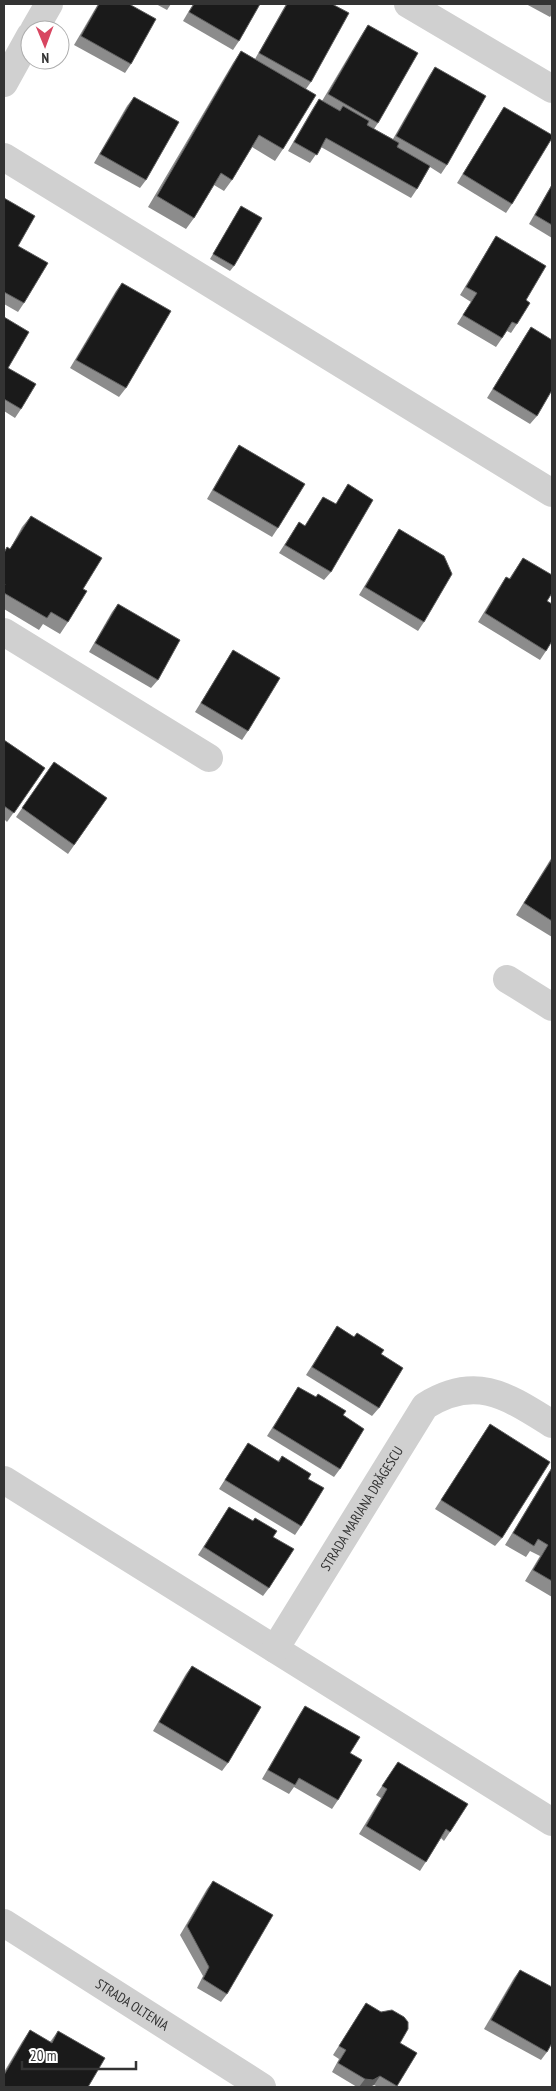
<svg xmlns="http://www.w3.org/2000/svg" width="556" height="2091" font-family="'PT Sans Narrow',sans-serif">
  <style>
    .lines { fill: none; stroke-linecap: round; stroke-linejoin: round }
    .minor { stroke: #d0d0d0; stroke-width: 28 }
    .wall { fill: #8c8c8c }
    .shaded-wall { fill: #5f5f5f }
    .building { fill: #1a1a1a; stroke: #5f5f5f }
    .labels { text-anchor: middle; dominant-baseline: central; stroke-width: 5; stroke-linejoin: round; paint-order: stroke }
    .street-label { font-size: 14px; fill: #333; stroke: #fff }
  </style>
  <rect width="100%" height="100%" fill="#fff"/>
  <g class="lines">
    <g class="minor">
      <path d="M408,4l144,85"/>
      <path d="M34,30l15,-26"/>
      <path d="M4,83l26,-47"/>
      <path d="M4,157l548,336"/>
      <path d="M4,632l205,126"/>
      <path d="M507,979l45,28"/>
      <path d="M4,1480l548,342"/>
      <path id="s1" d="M275,1649l150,-243c51,-32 82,-10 127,18"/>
      <path id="s2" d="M4,1923l258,164"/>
    </g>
  </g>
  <g class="wall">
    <path d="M98,4h31l2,60 -6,9 -51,-28z"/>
    <path d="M156,4h15l-4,6z"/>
    <path d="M193,4h67l-21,37 -6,9 -50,-29z"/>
    <path d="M286,4h46l-21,78 -5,7 -23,60 -8,12 -23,-14 -20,33 -8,11 -10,-6 -20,33 -8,11 -38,-22 85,-144 8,-12 14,8z"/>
    <path d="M526,4h26v10l-2,3z"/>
    <path d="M368,25l10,98 -4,6 19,10 36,-63 6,-9 12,98 -6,9 -11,-7 -13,22 -6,9 -90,-51 -11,16 -22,-12 25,-43 6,-9 3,2 40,-67z"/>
    <path d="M134,97l12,83 -6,8 -46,-25 33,-57z"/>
    <path d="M504,107l8,97 -6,9 -49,-30z"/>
    <path d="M552,184v54l-23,-14z"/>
    <path d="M4,198l14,48 6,57 -6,9 -14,-8z"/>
    <path d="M241,206l-7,60 -4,5 -20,-12z"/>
    <path d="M496,236l30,64 -9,24 -6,9 -4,-2 -11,16 -39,-23 14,-22 -11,-7z"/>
    <path d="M122,283l4,105 -7,9 -49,-29 46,-77z"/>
    <path d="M4,317l4,51 13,41 -6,9 -11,-7z"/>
    <path d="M531,327l6,89 -7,8 -43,-26 38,-62z"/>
    <path d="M239,445l39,83 -6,9 -65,-38 26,-45z"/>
    <path d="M348,484l-17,88 -7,8 -45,-27 20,-31 6,4 18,-29 13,7z"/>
    <path d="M31,516l52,73 -15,33 -8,12 -17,-10 -4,6 -35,-21v-57l3,-5 3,2 12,-22z"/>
    <path d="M399,529l25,93 -6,9 -59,-36z"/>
    <path d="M523,558l24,43 -1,50 -6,9 -62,-38 22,-36 6,-9 3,2z"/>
    <path d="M118,604l40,76 -7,8 -62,-36 23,-40z"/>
    <path d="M233,650l15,81 -6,9 -47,-28z"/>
    <path d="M4,740l41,28 -38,54 -3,-3z"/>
    <path d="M54,762l53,36 -39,56 -52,-37z"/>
    <path d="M552,857v80l-36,-22z"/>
    <path d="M337,1326l44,28 -2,54 -7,8 -66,-41z"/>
    <path d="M298,1387l45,28 -3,54 -6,8 -67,-41z"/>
    <path d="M490,1424l12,114 -7,8 -60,-37z"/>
    <path d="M248,1443l30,18 4,-5 26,23 -7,47 -6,9 -76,-46z"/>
    <path d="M552,1467v130l-27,-16 15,-25 -10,-5 -4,6 -21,-12z"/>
    <path d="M229,1507l24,14 20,16 -4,51 -6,8 -65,-41z"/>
    <path d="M192,1666l36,97 -6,8 -69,-40 33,-57z"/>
    <path d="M305,1706l45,47 -12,47 -6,9 -38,-22 -5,7 -27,-15 37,-64z"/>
    <path d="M398,1762l52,70 -6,9 -3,-3 -21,33 -61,-37 22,-36 -5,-3z"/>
    <path d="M213,1881l14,113 -6,8 -24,-14 6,-12 -23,-41 27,-46z"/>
    <path d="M520,1970l27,82 -6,8 -57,-31 30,-51z"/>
    <path d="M366,2003l34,40 17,10 -21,34h-18l-4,-2 -5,2h-12l-25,-15 7,-13 -6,-4z"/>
    <path d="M30,2030l20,12 8,-11 47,27 -101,29v-15l18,-30z"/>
  </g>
  <path class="shaded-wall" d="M380,2076l-6,9 -5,2h-10l6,-8z"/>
  <g class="building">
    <path d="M99,4h30l27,15 -25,45 -50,-28z"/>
    <path d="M194,4h66l-21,37 -50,-29z"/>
    <path d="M287,4h45l17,9 -38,69 -52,-29z"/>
    <path d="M368,25l50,28 -40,70 -50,-29z"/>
    <path d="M241,51l75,44 -33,54 -24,-14 -27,45 -11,-7 -27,45 -37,-22z"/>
    <path d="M435,67l51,29 -39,69 -51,-29z"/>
    <path d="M134,97l45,25 -33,58 -46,-26z"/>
    <path d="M319,99l21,12 3,-5 26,15 -2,4 32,18 -2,4 33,19 -13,23 -91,-51 -9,17 -23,-13z"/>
    <path d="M504,107l48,28v3l-40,66 -49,-30z"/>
    <path d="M552,185v40l-17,-10z"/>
    <path d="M4,198l31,18 -17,30 30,17 -24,40 -20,-11z"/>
    <path d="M241,206l21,12 -28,48 -21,-12z"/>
    <path d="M496,236l50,30 -20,34 4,3 -13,21 -5,-2 -10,16 -39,-23 14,-22 -11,-6z"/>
    <path d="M122,283l49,28 -45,77 -50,-28z"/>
    <path d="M4,317l25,15 -21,36 28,16 -15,25 -17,-10z"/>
    <path d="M531,327l21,13v50l-15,26 -44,-27z"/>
    <path d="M239,445l66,39 -27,44 -65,-38z"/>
    <path d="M348,484l25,16 -42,72 -46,-27 14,-23 6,4 18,-29 13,7z"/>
    <path d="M31,516l71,42 -19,31 4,2 -19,31 -17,-10 -4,6 -43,-25v-7l1,-2 -1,-1v-30l3,-6 3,2z"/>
    <path d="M399,529l45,27 8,18 -28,48 -59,-35z"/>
    <path d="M523,558l29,17v18l-5,8 5,3v37l-6,10 -61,-38 21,-36 4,2z"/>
    <path d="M118,604l62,36 -22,40 -63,-37z"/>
    <path d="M233,650l47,28 -32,53 -47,-28z"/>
    <path d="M4,740l41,28 -31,45 -10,-7z"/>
    <path d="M54,762l53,36 -33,47 -52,-37z"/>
    <path d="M552,859v62l-28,-18z"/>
    <path d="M337,1326l17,11 3,-4 27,17 -3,4 22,14 -24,40 -67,-41z"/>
    <path d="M298,1387l18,10 2,-3 28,17 -3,4 21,14 -24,40 -67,-41z"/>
    <path d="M490,1424l60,38 -48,76 -61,-38z"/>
    <path d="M248,1443l31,19 3,-6 29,18 -3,5 16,9 -23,38 -76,-46z"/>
    <path d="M552,1468v113l-19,-11 15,-25 -10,-6 -4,7 -21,-13z"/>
    <path d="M229,1507l24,14 2,-3 22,13 -4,6 21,12 -25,39 -65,-41z"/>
    <path d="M192,1666l69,41 -33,56 -69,-41z"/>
    <path d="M305,1706l55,31 -10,16 12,7 -24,40 -39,-22 -4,7 -27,-15z"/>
    <path d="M398,1762l70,42 -18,28 -4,-3 -20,33 -60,-36 21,-37 -5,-3z"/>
    <path d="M213,1881l60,34 -46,79 -24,-15 6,-12 -22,-41z"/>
    <path d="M520,1970l32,17v56l-5,9 -56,-32z"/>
    <path d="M366,2003l15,9 11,-2 12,7 4,5v7l-8,14 17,10 -20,33 -17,-10 -7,4 -8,-1 -27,-16 8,-13 -7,-4z"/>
    <path d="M30,2030l22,13 6,-12 47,27 -17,29h-84v-12z"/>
  </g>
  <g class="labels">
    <g class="street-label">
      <text stroke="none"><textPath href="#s1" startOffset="165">STRADA MARIANA DRĂGESCU</textPath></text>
      <text stroke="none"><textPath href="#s2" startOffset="152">STRADA OLTENIA</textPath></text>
    </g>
  </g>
  <rect width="556" height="2091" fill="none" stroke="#333333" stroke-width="10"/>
  <g transform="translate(45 45) rotate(179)"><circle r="24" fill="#ffffff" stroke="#adadad"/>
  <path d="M0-4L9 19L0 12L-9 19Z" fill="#d84661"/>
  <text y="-8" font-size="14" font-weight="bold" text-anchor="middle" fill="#333333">N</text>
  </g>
  <path d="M22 2061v8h114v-8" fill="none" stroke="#333333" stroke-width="2.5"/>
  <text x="30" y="2061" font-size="15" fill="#333333" stroke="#ffffff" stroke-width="4" paint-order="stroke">20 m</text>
</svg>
